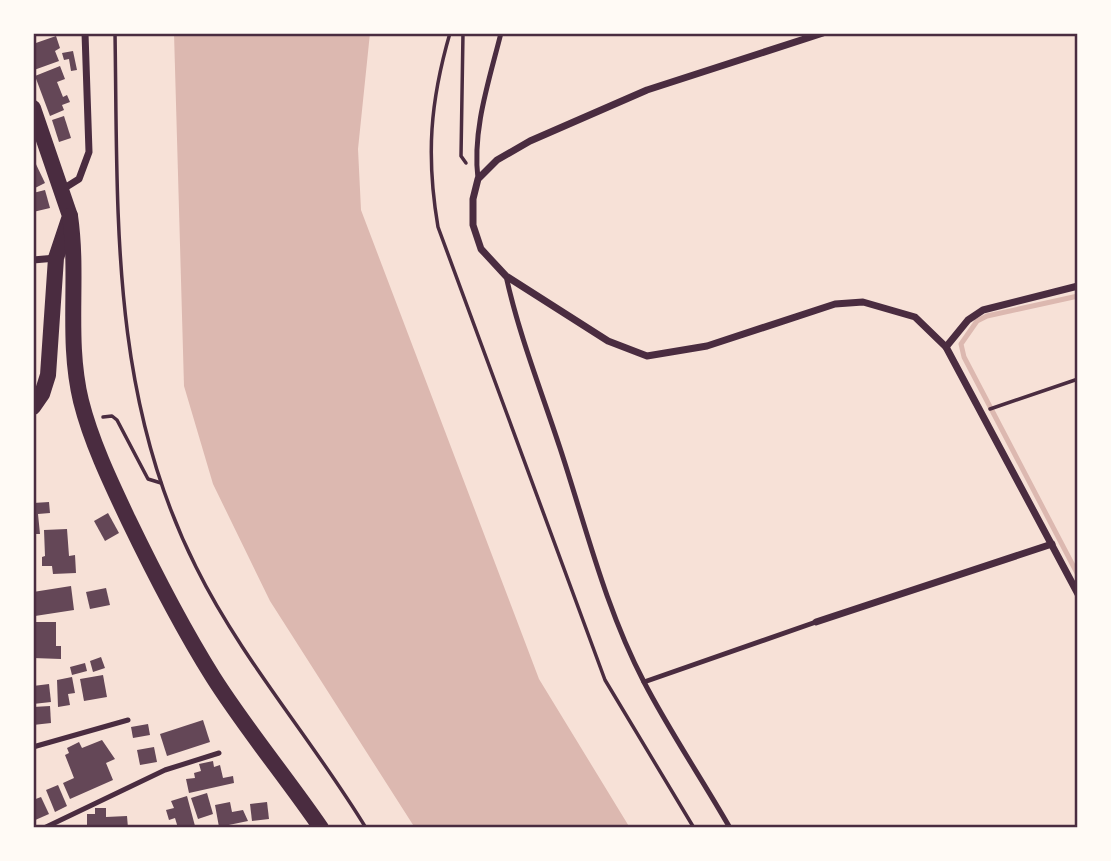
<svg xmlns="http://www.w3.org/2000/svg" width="1111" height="861" font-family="Manrope,sans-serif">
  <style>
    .water { fill: #dcb8b0 }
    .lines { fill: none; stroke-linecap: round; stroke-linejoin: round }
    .stream { stroke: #dcb8b0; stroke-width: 5 }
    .building { fill: #644757 }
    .path { stroke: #4a2c40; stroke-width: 3.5 }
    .service { stroke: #4a2c40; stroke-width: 5 }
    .minor { stroke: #4a2c40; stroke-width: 7 }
    .primary { stroke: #4a2c40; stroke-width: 16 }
    .neatline { fill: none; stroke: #4a2c40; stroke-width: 2.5 }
  </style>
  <rect width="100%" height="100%" fill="#f7e1d7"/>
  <path class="water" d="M174,33h196l-12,116 3,61 178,469 91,149h-215l-145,-227 -57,-117 -29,-98z"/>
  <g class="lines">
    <path class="stream" d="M1078,296l-91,20 -10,5 -16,23 3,13 114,218"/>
  </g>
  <g class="building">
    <path d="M56,36l4,12 -5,3 4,10 -25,9 -1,-26z"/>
    <path d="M73,51l4,19 -6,1 -2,-12 -5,1 -2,-7z"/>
    <path d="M60,66l5,13 -8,3 6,15 4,-2 3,7 -8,3 2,5 -14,6 -15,-40z"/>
    <path d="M64,116l7,22 -12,4 -7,-22z"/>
    <path d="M33,158l12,25 -10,5 -2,-5z"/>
    <path d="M45,190l5,18 -17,4v-19z"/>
    <path d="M49,502l1,11 -12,1 2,20h-7v-31z"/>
    <path d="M108,513l11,20 -14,8 -11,-20z"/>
    <path d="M67,529l2,27 6,-1 1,18 -23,1 -1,-8h-10v-9l3,-1 -1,-26z"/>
    <path d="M71,586l3,24 -39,6 -2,-24z"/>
    <path d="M106,588l4,17 -20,4 -4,-17z"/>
    <path d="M34,622h22v24h5v13l-28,-1z"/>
    <path d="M101,657l4,11 -12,4 -3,-11z"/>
    <path d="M85,663l2,8 -15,4 -2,-8z"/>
    <path d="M103,675l4,22 -23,4 -4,-22z"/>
    <path d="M72,677l3,16 -7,1 2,11 -12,2 -1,-27z"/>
    <path d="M49,684l2,18 -18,2v-18z"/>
    <path d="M50,706l1,17 -18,2v-18z"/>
    <path d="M203,720l7,22 -43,14 -7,-22z"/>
    <path d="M148,724l2,11 -17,3 -2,-11z"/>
    <path d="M102,740l13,19 -9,4 7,17 -43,19 -7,-16 11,-5 -9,-23 4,-2 -2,-5 12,-6 3,6z"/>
    <path d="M154,747l3,15 -17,3 -3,-15z"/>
    <path d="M213,761l1,6 6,-2 3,13 10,-2 1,7 -45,10 -3,-14 9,-1 -1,-5 7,-2 -2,-7z"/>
    <path d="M58,785l9,21 -12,6 -9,-22z"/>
    <path d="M207,793l6,21 -15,5 -7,-21z"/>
    <path d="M187,796l8,30 -17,2 -3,-10 -6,2 -3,-10 8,-2 -3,-7z"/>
    <path d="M41,797l8,17 -16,7v-21z"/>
    <path d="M230,802l2,10 11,-2 5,11 -29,6 -4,-22z"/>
    <path d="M267,802l2,17 -17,2 -2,-17z"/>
    <path d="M95,808h11v9l21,-1 1,12h-41v-14h8z"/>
  </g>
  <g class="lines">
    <g class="path">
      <path d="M115,33c3,185 -5,363 81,534 46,93 116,172 170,261"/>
      <path d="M450,33c-20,69 -24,123 -12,194l167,453 89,148"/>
      <path d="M463,33l-2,123 5,7"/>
      <path d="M990,409l88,-30"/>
      <path d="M103,417l9,-1 5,4 31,59 13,4"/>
    </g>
    <g class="service">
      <path d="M478,179c-6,-49 11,-98 23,-146"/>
      <path d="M506,276c13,59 35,114 54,172 26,79 45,159 84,234 26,50 58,97 86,146"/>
      <path d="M644,682l172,-60"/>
      <path d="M33,747l95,-27"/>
      <path d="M44,828l121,-58 54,-17"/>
    </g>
    <g class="minor">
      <path d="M823,33l-176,57 -117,51 -33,19 -19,19 -5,20v26l8,24 25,27 102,65 39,15 60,-10 128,-42 28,-2 52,15 31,30 132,247"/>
      <path d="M63,189l16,-10 10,-27 -4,-119"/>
      <path d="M33,260l23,-2"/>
      <path d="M946,347l22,-27 15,-10 95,-24"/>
      <path d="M816,622l236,-78"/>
    </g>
    <g class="primary">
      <path d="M33,108l37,108 -14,42 -8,117 -6,19 -9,13"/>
      <path d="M70,216c9,62 -4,123 11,185 10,40 29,80 47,118 26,54 53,107 85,158 33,52 73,100 108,151"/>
    </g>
  </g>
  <rect width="1111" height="861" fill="none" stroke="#fffaf5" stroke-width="70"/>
  <rect x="35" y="35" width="1041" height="791" class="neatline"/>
</svg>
